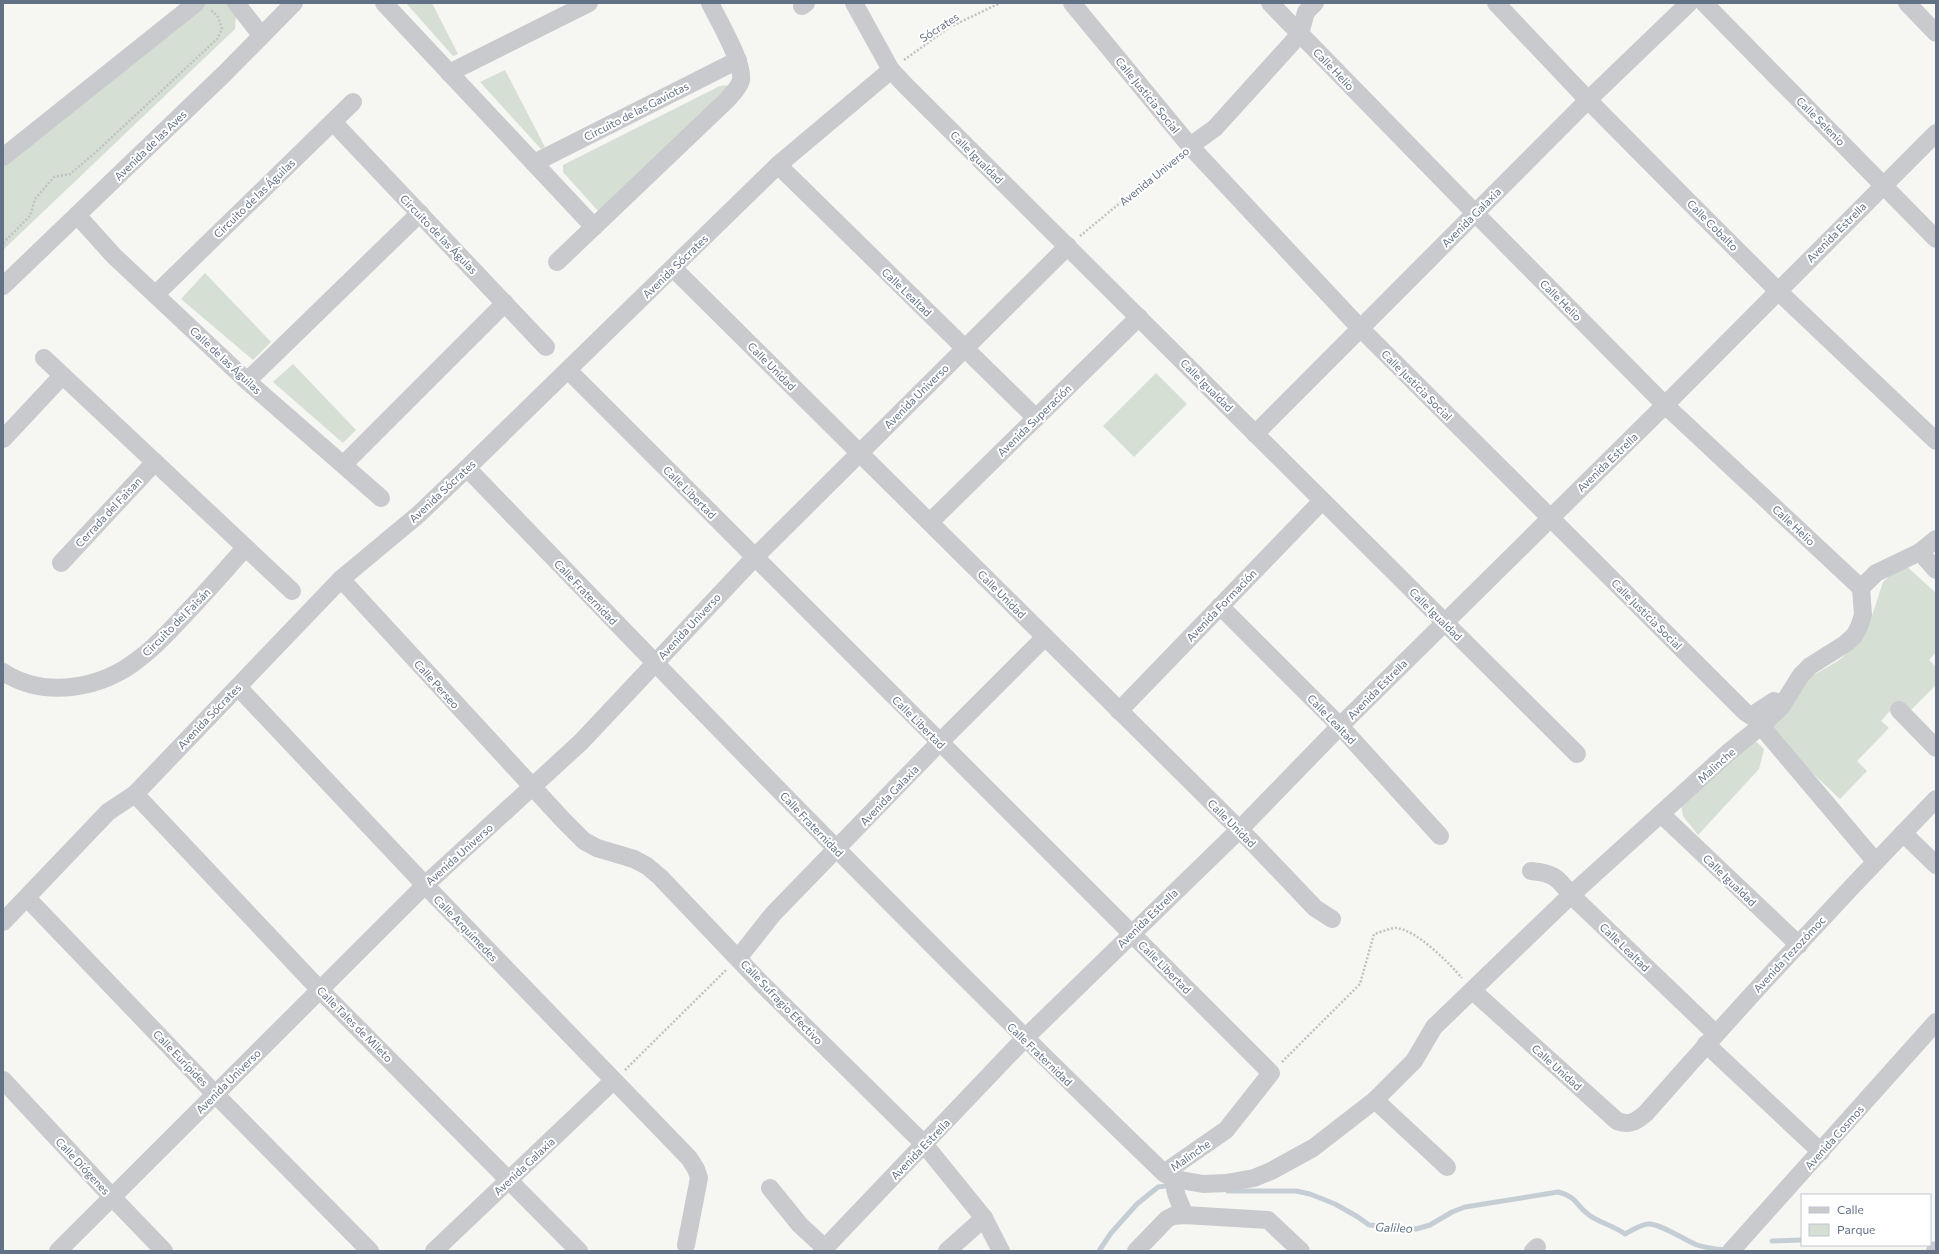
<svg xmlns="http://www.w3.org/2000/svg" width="1939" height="1254" font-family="Commissioner,sans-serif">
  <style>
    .green { fill: #d6dfd3 }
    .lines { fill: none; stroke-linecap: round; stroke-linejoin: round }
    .stream { stroke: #c6ced5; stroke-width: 5 }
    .path { stroke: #c1c2c4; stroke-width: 2.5; stroke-dasharray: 2 2; stroke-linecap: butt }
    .minor { stroke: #c8cace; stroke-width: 18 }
    .labels { text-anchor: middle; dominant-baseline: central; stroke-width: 4; stroke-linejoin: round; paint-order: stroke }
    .street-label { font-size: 11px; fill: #637186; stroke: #fff }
    .water-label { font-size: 12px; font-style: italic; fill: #5f7383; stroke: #fff }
  </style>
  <rect width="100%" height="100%" fill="#f6f6f2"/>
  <g class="green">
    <path d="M189,3h39l8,11 -1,15 -232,221v-97z"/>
    <path d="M406,3h26l26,51 -5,2z"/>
    <path d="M505,70l40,77 -4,2 -61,-67z"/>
    <path d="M727,85l-2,6 -126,121 -36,-40v-7l157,-79z"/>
    <path d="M205,273l66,69 -18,18 -72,-61z"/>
    <path d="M293,364l63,66 -13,13 -70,-61z"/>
    <path d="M1156,373l31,31 -53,53 -31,-31z"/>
    <path d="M1903,563l33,30v59l-7,8 7,7v18l-28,28 -12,-9 -15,17 8,7 -32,33 10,10 -27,28 -74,-70 42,-51 30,-17 15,-13 15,-20 15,-46z"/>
    <path d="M1752,738l12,11 -5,20 -61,66 -15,-19 -2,-13z"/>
  </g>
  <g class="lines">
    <g class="stream">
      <path d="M1228,1191h68l14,3 25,10 23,13 11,8 47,4 14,-4 22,-13 13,-5 93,-15c21,6 16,12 31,23 9,7 25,11 36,19 7,-4 15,-9 23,-10 12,-1 36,16 49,21 9,3 19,4 28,5"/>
      <path d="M1772,1241l30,-1"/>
      <path d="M1099,1251l12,-18 26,-29 21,-17 15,-2"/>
    </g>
    <g class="path">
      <path d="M904,60l46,-33 50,-24"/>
      <path d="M1080,236l97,-80"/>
      <path d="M3,243l27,-27 5,-17 19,-22 16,-3 26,-22 121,-113 5,-10 -4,-12 -8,-8"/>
      <path d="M1282,1062l78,-78 14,-50c7,-2 14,-5 21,-6 20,0 55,36 67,50"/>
      <path d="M625,1070l102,-101"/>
    </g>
    <g class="minor">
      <path d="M236,3l25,32"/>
      <path d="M384,3l210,224"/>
      <path d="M854,3l37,67 14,15 672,669"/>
      <path d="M1072,3l118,143 169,181 386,385 6,4 23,-15"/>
      <path d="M1270,3l205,210 190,192 196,183"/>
      <path d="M1496,3l92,97 97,98 93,93 158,150"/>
      <path d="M1704,3l232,236"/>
      <path d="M1907,3l29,30"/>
      <path d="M802,6l4,-3"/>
      <path d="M449,73l140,-70"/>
      <path d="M333,122l213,225"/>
      <path d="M1190,146l25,-18 85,-94 6,-22 9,-9"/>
      <path d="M3,157l193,-154"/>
      <path d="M534,163l204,-103"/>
      <path d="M778,165l258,253"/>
      <path d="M77,215l37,41 133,125 134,117"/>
      <path d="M557,262l170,-162c5,-6 12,-12 14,-20 3,-17 -23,-60 -31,-77"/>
      <path d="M673,268l580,575 62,65 17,11"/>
      <path d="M3,286l221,-212 70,-71"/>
      <path d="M156,294l197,-192"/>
      <path d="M44,358l248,233"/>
      <path d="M568,370l703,703 -45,57 -62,43"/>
      <path d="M247,381l173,-168"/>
      <path d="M1255,434l333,-334 101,-97"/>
      <path d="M3,439l59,-63"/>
      <path d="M344,464l161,-161"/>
      <path d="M467,468c229,238 459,476 697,705l11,6 28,5 23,-1 28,-5 17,-7 42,-23 62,-48 39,-39 20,-34 137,-132 159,-144 31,-25 20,-19 20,-32 9,-9 35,-22 9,-8 5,-9 4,-12 -2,-27"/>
      <path d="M930,522l209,-205"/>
      <path d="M1920,552l16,18"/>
      <path d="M61,563l94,-101"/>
      <path d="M341,579l223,242 20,20 13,7 37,11 13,7 13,11 102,107 162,160 60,74 17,33"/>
      <path d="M1861,588l15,-15 44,-21 16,-13"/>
      <path d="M1220,606l120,120 100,110"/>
      <path d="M3,672c42,27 99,17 137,-14 19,-14 34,-32 50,-49 19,-20 37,-41 55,-61"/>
      <path d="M238,687l187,198 264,273 7,11 3,9 -13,67"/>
      <path d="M1899,710l37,38"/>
      <path d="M1119,711l203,-210"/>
      <path d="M1761,726l114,135"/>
      <path d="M135,794l185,196 259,261"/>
      <path d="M1661,814l138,131"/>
      <path d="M1903,833l33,32"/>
      <path d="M1531,871c23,2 27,7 40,24l144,138"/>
      <path d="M27,898l188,196 155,157"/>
      <path d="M3,922l105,-110 27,-18 206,-215 78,-65 48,-46 311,-303 113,-95"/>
      <path d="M739,957l34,-43 167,-172 105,-105"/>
      <path d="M1473,991l144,130c13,5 20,0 29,-8 94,-107 191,-212 290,-314"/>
      <path d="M1706,1044l115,108"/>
      <path d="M3,1080l109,117 52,54"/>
      <path d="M1375,1100l72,67"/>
      <path d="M1175,1179c-2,13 5,24 10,36"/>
      <path d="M770,1188l30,37 25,23"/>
      <path d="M58,1251l367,-366 156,-143 174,-185 313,-311"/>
      <path d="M434,1251l179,-170"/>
      <path d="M822,1251l202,-212 215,-209 101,-104 325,-321 271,-272"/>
      <path d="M947,1251l37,-33"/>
      <path d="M1136,1251l31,-32 6,-3 12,-1 83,5 33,31"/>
      <path d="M1533,1251l4,-4"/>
      <path d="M1731,1251l205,-229"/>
      <path d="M1935,1251l1,-1"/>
    </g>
  </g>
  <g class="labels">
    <g class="street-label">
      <text transform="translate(939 27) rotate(-33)">Sócrates</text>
      <text transform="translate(1334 69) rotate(46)">Calle Helio</text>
      <text transform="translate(1148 95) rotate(51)">Calle Justicia Social</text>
      <text transform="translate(636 111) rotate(-27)">Circuito de las Gaviotas</text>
      <text transform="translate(1821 121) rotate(45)">Calle Selenio</text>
      <text transform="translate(150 145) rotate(-44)">Avenida de las Aves</text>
      <text transform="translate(977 157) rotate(45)">Calle Igualdad</text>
      <text transform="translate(1154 176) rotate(-39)">Avenida Universo</text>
      <text transform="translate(254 198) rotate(-44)">Circuito de las Águilas</text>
      <text transform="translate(1471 217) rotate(-45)">Avenida Galaxia</text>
      <text transform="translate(1713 225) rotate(45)">Calle Cobalto</text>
      <text transform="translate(1836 232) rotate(-45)">Avenida Estrella</text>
      <text transform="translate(439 234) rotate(46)">Circuito de las Águlas</text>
      <text transform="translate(675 266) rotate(-44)">Avenida Sócrates</text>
      <text transform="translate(907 292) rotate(44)">Calle Lealtad</text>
      <text transform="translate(1561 300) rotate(45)">Calle Helio</text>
      <text transform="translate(226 360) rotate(43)">Calle de las Águilas</text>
      <text transform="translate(772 366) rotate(45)">Calle Unidad</text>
      <text transform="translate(1207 385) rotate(45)">Calle Igualdad</text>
      <text transform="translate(1417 385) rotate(45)">Calle Justicia Social</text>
      <text transform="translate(916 396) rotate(-45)">Avenida Universo</text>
      <text transform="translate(1034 420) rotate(-44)">Avenida Superación</text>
      <text transform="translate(1607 462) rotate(-44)">Avenida Estrella</text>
      <text transform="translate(442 491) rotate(-43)">Avenida Sócrates</text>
      <text transform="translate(690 492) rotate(45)">Calle Libertad</text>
      <text transform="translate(108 512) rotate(-47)">Cerrada del Faisan</text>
      <text transform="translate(1794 525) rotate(43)">Calle Helio</text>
      <text transform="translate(586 592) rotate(46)">Calle Fraternidad</text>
      <text transform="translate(1002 594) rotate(45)">Calle Unidad</text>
      <text transform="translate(1221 605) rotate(-46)">Avenida Formación</text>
      <text transform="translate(1436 614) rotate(45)">Calle Igualdad</text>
      <text transform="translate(1647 614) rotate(45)">Calle Justicia Social</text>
      <text transform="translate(176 622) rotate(-45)">Circuito del Faisán</text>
      <text transform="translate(689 626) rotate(-47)">Avenida Universo</text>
      <text transform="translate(437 684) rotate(48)">Calle Perseo</text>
      <text transform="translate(1377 689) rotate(-45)">Avenida Estrella</text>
      <text transform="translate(209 716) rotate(-46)">Avenida Sócrates</text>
      <text transform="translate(1332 719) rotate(46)">Calle Lealtad</text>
      <text transform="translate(919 722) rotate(45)">Calle Libertad</text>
      <text transform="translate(1716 765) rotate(-42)">Malinche</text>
      <text transform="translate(889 795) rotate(-46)">Avenida Galaxia</text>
      <text transform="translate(1232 823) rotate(45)">Calle Unidad</text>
      <text transform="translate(812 824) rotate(46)">Calle Fraternidad</text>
      <text transform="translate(459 854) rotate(-42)">Avenida Universo</text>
      <text transform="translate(1730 880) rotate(44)">Calle Igualdad</text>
      <text transform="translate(1147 918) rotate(-44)">Avenida Estrella</text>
      <text transform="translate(466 928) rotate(46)">Calle Arquímedes</text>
      <text transform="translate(1625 947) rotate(44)">Calle Lealtad</text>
      <text transform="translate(1789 954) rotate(-47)">Avenida Tezozómoc</text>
      <text transform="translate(1165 967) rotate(45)">Calle Libertad</text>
      <text transform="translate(782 1002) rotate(46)">Calle Sufragio Efectivo</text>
      <text transform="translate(355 1024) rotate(45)">Calle Tales de Mileto</text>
      <text transform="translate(1040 1054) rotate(44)">Calle Fraternidad</text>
      <text transform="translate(181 1058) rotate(46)">Calle Eurípides</text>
      <text transform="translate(1557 1067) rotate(42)">Calle Unidad</text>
      <text transform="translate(228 1081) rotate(-45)">Avenida Universo</text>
      <text transform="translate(1834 1137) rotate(-48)">Avenida Cosmos</text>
      <text transform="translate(920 1149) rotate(-46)">Avenida Estrella</text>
      <text transform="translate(1190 1155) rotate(-35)">Malinche</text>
      <text transform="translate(83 1166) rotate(47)">Calle Diógenes</text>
      <text transform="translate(524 1166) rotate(-43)">Avenida Galaxia</text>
    </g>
    <g class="water-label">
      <text transform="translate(1394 1227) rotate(2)">Galileo</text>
    </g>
  </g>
  <rect width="1939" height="1254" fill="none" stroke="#637186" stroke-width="8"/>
  <rect x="1801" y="1194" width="130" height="52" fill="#ffffff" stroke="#c1c6cf"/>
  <rect x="1809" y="1207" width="20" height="6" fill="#c8cace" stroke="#c1c6cf"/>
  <text x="1837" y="1214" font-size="12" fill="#637186">Calle</text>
  <rect x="1809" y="1224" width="20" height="12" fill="#d6dfd3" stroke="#c1c6cf"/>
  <text x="1837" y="1234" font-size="12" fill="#637186">Parque</text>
</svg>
